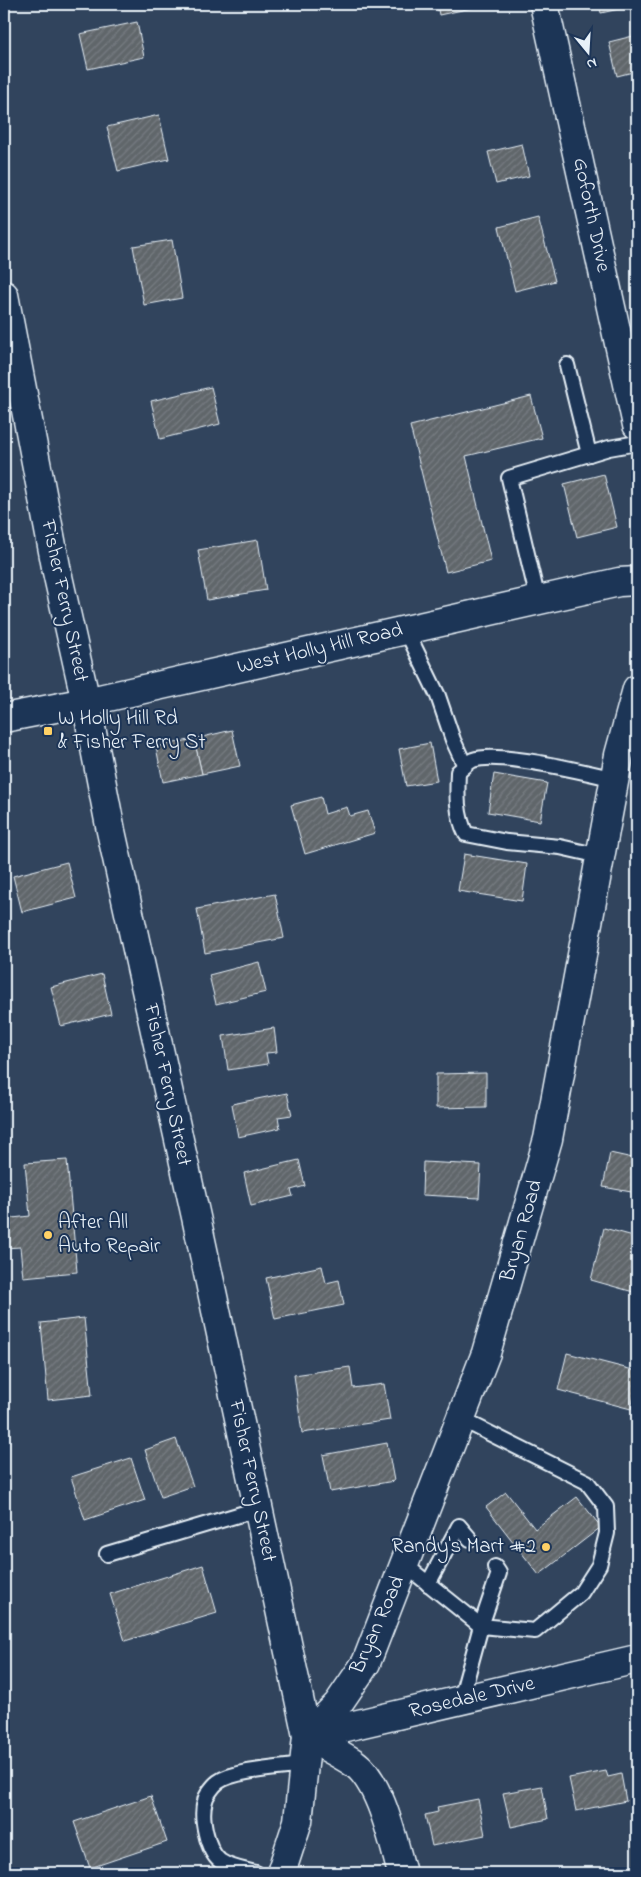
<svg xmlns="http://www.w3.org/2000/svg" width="641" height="1877" font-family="'Indie Flower',sans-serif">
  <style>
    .building { fill: url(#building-hatch); stroke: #e8f1f8 }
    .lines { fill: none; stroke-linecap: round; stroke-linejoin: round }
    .service-casing { stroke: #e8f1f8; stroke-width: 18 }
    .minor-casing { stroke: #e8f1f8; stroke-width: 31 }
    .tertiary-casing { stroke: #e8f1f8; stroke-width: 31 }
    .service { stroke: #1d3557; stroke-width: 14 }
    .minor { stroke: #1d3557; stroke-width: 28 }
    .tertiary { stroke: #1d3557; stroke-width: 28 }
    .poi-dot { fill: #ffd166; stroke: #1d3557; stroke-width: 2 }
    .labels { text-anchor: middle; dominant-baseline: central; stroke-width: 4; stroke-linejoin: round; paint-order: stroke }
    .street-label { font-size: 21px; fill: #e8f1f8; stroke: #1d3557 }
    .poi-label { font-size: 21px; fill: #e8f1f8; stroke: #1d3557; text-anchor: start }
  </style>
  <defs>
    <pattern id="building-hatch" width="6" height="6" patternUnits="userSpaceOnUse" patternTransform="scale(1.25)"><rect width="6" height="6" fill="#60666b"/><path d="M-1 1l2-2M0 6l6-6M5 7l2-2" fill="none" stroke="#777c81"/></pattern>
  </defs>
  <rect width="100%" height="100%" fill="#31445d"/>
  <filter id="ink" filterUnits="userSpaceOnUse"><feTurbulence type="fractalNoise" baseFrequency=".02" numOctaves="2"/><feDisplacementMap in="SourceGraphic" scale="10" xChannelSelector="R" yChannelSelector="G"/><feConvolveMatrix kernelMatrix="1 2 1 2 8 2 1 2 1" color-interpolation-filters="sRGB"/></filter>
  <g filter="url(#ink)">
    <g class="building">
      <path d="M437,4h53l-51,11z"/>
      <path d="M599,4h38v1l-36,8z"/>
      <path d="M137,22l7,35 -56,12 -8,-35z"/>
      <path d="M637,35v36l-20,5 -8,-34z"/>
      <path d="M159,115l10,44 -51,12 -11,-44z"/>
      <path d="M522,144l7,32 -33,8 -8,-32z"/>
      <path d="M538,217l17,64 -40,10 -16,-64z"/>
      <path d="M172,240l10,58 -38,7 -11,-59z"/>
      <path d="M211,387l9,37 -60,15 -9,-38z"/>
      <path d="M531,396l11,42 -76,18 25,105 -45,11 -36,-146z"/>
      <path d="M604,474l13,53 -40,10 -13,-53z"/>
      <path d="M258,540l8,50 -59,10 -9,-50z"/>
      <path d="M232,730l8,36 -38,8 -8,-35z"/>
      <path d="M194,739l8,35 -39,8 -7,-35z"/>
      <path d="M430,743l7,38 -31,5 -7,-37z"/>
      <path d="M494,774l53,9 -7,38 -52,-9z"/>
      <path d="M321,797l4,17 22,-7 3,9 18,-5 7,22 -70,21 -14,-49z"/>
      <path d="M464,854l63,10 -5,37 -64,-10z"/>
      <path d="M67,862l9,36 -54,14 -9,-36z"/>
      <path d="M275,894l9,44 -79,15 -8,-44z"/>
      <path d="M259,962l7,30 -50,12 -7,-29z"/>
      <path d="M102,974l9,40 -50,12 -10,-39z"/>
      <path d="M274,1028l3,24 -11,1 2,11 -40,6 -5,-34z"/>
      <path d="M486,1073v34l-50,1v-34z"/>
      <path d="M287,1093l5,22 -14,2 2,11 -42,9 -6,-33z"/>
      <path d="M610,1153l27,6v34l-34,-6z"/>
      <path d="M67,1160l10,112 -54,5 -3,-30 -16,1v-29l26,-3 -5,-53z"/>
      <path d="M299,1160l6,26 -14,4 2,6 -42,10 -7,-33z"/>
      <path d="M423,1162l58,3 -2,33 -57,-3z"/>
      <path d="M604,1228l33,9v56l-46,-13z"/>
      <path d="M322,1266l4,17 13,-3 5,25 -69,14 -9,-41z"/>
      <path d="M84,1318l8,77 -44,5 -7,-77z"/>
      <path d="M567,1353l70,18v13l-6,25 -73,-19z"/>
      <path d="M350,1367l3,21 31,-4 6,36 -88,13 -8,-58z"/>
      <path d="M176,1439l17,47 -32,11 -16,-47z"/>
      <path d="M387,1443l7,38 -64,11 -7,-37z"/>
      <path d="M131,1458l14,42 -60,20 -14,-43z"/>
      <path d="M506,1492l29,37 42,-32 24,30 -62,48 -53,-68z"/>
      <path d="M203,1565l14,48 -92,28 -15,-47z"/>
      <path d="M606,1771l2,6 13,-3 5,27 -50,10 -7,-33z"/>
      <path d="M542,1786l6,33 -37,8 -8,-34z"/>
      <path d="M151,1796l16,46 -77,26 -16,-46z"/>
      <path d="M478,1799l7,36 -53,11 -7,-31 13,-3 -1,-5z"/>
    </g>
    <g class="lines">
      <g class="service-casing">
        <g id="service">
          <path d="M567,365l22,89"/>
          <path d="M538,600l-29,-122 100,-30 28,-5"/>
          <path d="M406,630l32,66 15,44 12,26"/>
          <path d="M600,856l-40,-9 -53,-5 -41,-8c-10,-20 -9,-40 -8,-62 5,-4 10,-10 15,-12 26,-9 112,12 142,19"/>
          <path d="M461,1419l126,63 19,25 1,26 -8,32 -18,28 -46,38 -54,-5 18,-53 -4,-6"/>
          <path d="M107,1554l151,-45"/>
          <path d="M405,1565l76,61 -20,73"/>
          <path d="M428,1584l31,-58 11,13"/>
          <path d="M256,1873c-11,-3 -26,-5 -36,-12 -13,-10 -20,-45 -15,-60 1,-6 9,-16 13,-19 16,-12 65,-14 86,-17"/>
        </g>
      </g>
      <g class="minor-casing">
        <g id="minor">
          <path d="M544,4l93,421"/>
          <path d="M307,1736l31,-32 28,-41 120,-310 62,-214 71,-384 18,-66"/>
          <path d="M307,1736l330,-77"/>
          <path d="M307,1736c15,9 32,17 47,27 27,19 39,79 48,110"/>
        </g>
      </g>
      <g class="tertiary-casing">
        <g id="tertiary">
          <path d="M4,295l53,277 29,130 25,129 85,386 111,519 -9,85 -17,52"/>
          <path d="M4,718l82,-16 533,-120 18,-1"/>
        </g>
      </g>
      <use href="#service" class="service"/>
      <use href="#minor" class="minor"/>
      <use href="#tertiary" class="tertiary"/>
    </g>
  </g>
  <g class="poi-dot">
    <rect x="43" y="726" width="10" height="10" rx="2.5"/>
    <circle cx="48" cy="1235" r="5"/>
    <circle cx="546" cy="1547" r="5"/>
  </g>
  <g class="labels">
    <g class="street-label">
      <text transform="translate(591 215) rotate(78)">Goforth Drive</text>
      <text transform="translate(64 601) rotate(78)">Fisher Ferry Street</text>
      <text transform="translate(320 649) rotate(-13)">West Holly Hill Road</text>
      <text transform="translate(167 1085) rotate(78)">Fisher Ferry Street</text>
      <text transform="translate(522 1231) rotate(-74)">Bryan Road</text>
      <text transform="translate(252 1481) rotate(78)">Fisher Ferry Street</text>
      <text transform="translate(378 1625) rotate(-66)">Bryan Road</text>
      <text transform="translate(472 1698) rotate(-13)">Rosedale Drive</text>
    </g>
    <g class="poi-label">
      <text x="58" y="719">W Holly Hill Rd<tspan x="58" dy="24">&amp; Fisher Ferry St</tspan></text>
      <text x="58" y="1223">After All<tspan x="58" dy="24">Auto Repair</tspan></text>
      <text x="536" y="1547" text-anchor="end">Randy's Mart #2</text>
    </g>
  </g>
  <rect width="641" height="1877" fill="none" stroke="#1d3557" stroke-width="20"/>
  <rect x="10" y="10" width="621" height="1857" fill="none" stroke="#e8f1f8" stroke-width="2" filter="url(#ink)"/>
  <g transform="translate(588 52) rotate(162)" stroke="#1d3557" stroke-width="4" paint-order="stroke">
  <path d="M0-4L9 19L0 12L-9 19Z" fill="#e8f1f8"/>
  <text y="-8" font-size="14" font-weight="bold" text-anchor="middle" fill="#e8f1f8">N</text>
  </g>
</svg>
